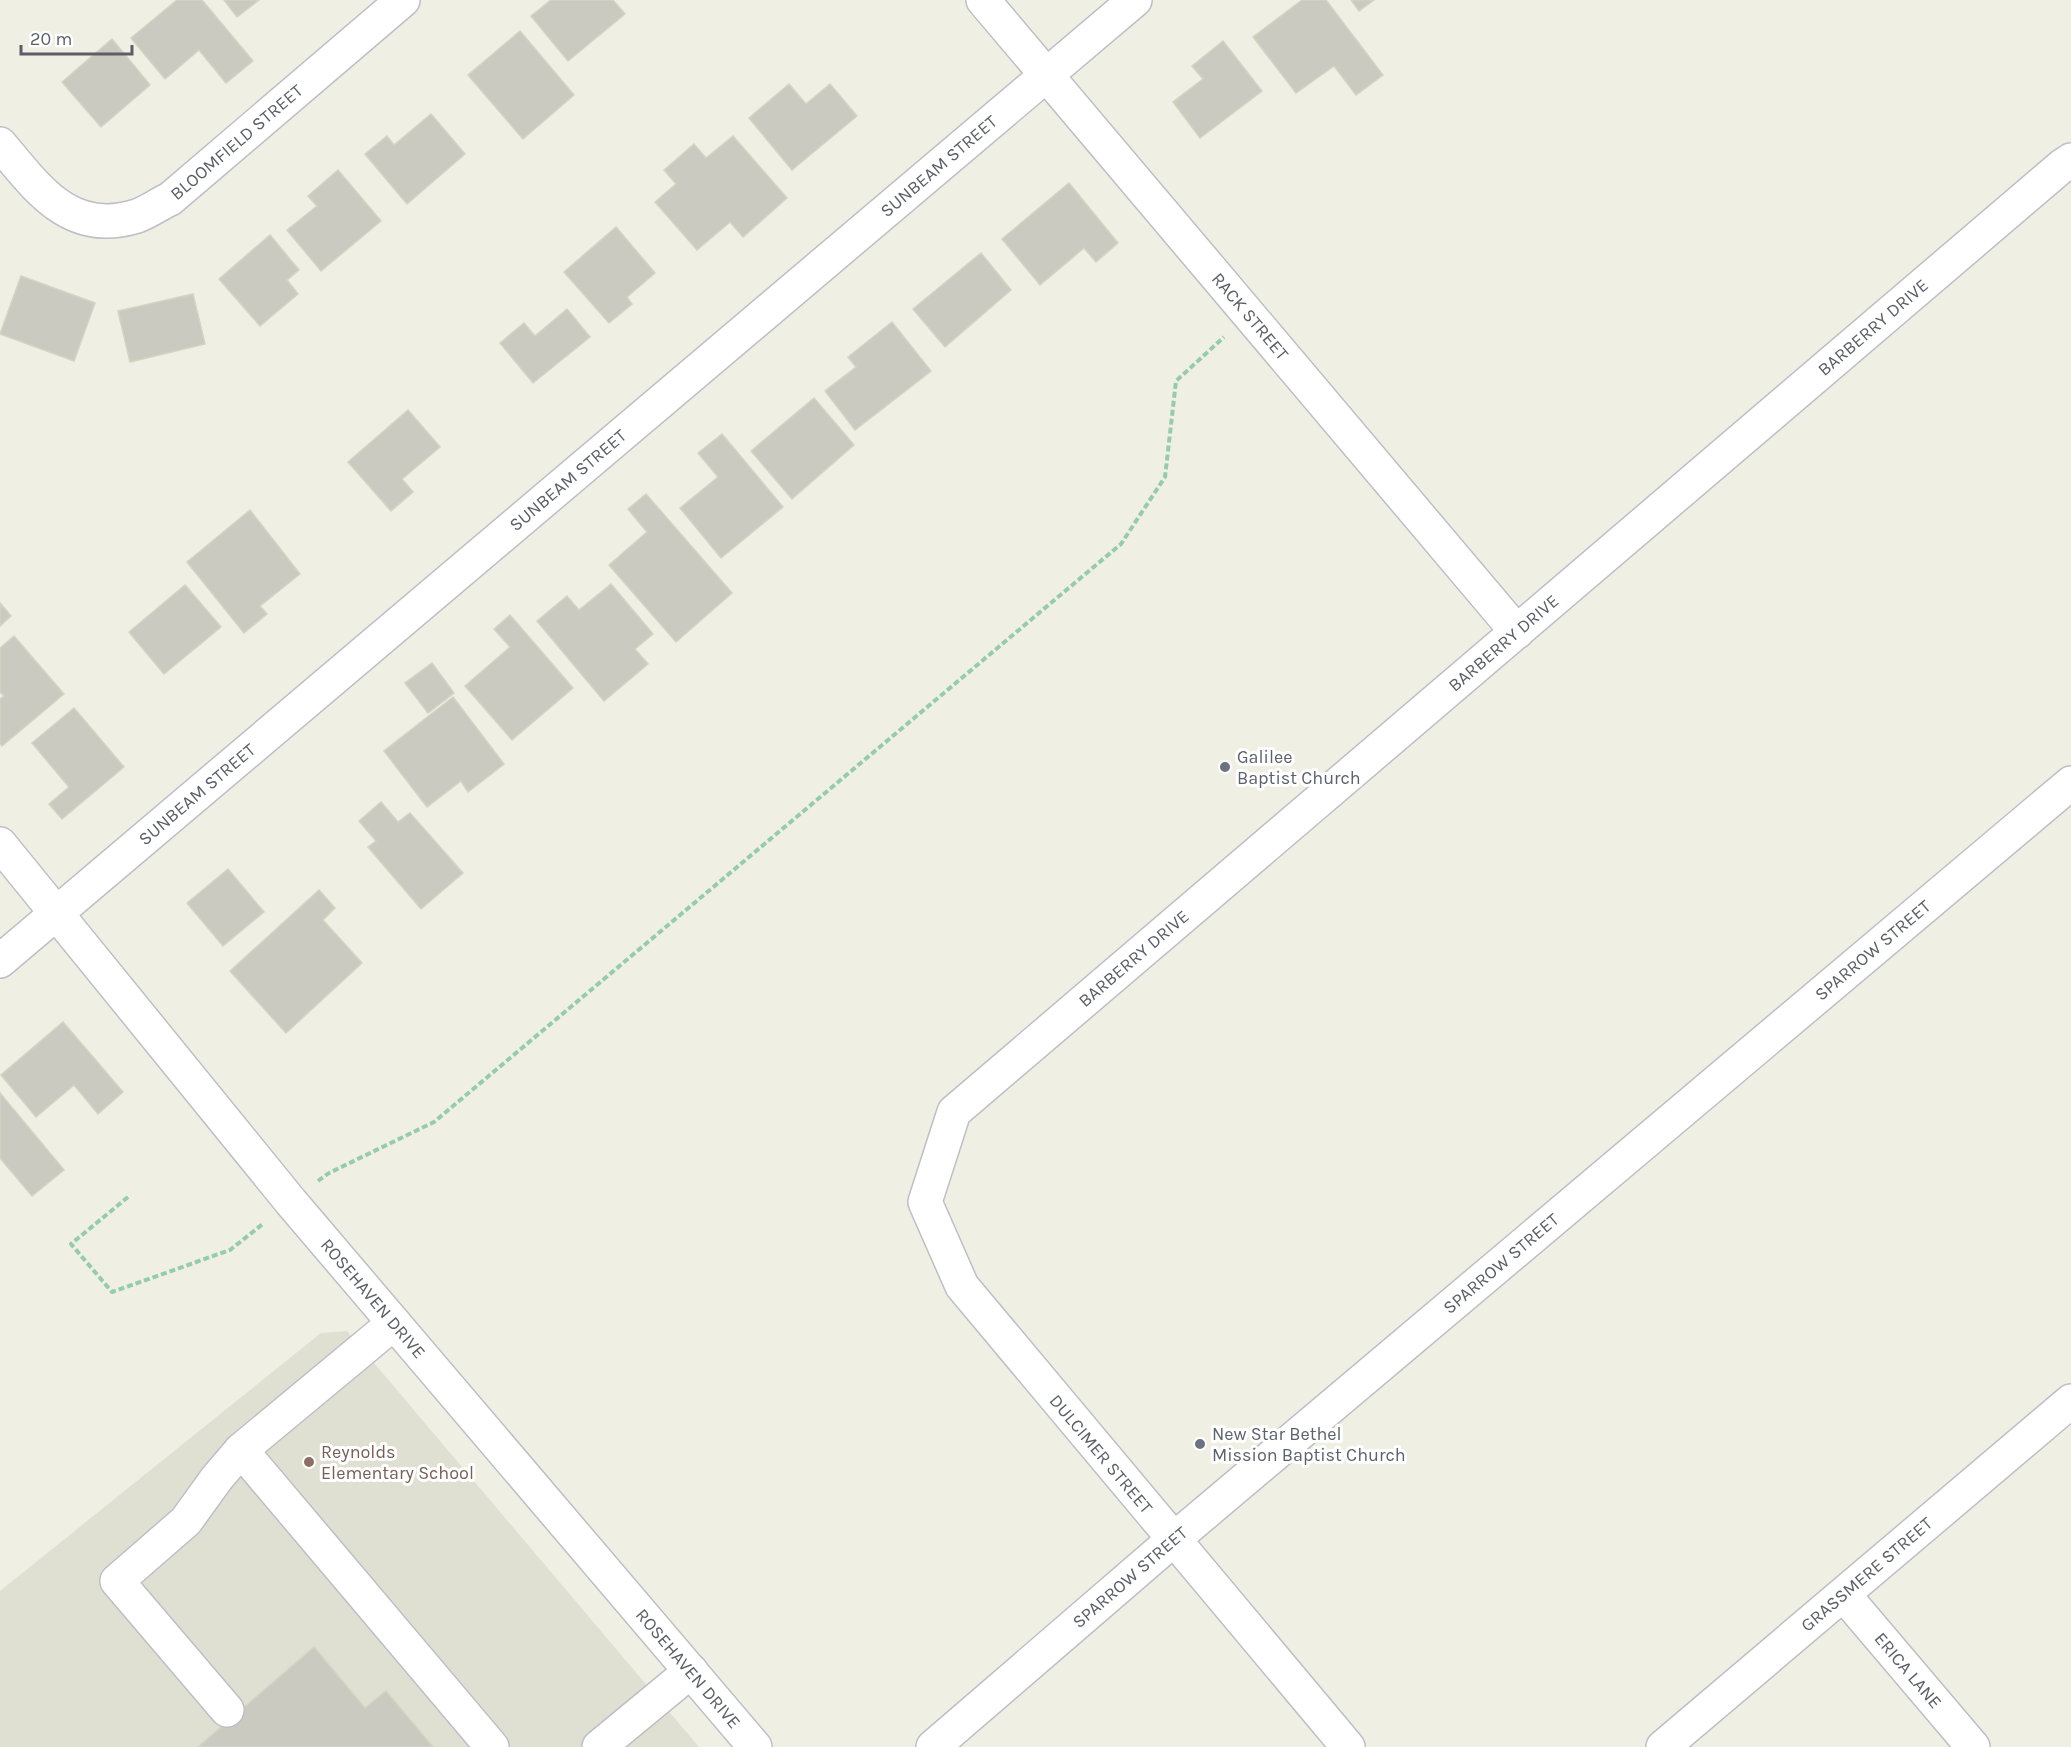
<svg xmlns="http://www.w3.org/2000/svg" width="2071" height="1747" font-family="Karla,sans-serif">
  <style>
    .education { fill: #dfdfd2 }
    .building { fill: #cacac0; stroke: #d5d3c1; stroke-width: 1.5 }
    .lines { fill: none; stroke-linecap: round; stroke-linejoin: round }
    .minor-casing { stroke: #bdbfc6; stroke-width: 36 }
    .path { stroke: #95cbaf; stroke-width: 4; stroke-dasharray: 6 3; stroke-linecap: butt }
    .minor { stroke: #fff; stroke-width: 33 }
    .worship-dot { fill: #6b7280; stroke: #fff; stroke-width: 2 }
    .education-dot { fill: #8d6e63; stroke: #fff; stroke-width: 2 }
    .labels { text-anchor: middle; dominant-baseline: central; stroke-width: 6; stroke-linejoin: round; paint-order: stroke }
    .street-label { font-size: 18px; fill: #5b5e66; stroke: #fff }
    .worship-label { font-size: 18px; fill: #5b616d; stroke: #fff; text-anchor: start }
    .education-label { font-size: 18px; fill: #785e54; stroke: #fff; text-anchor: start }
  </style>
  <rect width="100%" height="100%" fill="#f0efe3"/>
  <path class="education" d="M347,1331l352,416h-699v-156l321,-258z"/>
  <g class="building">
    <path d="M177,0h25l51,61 -27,22 -27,-33 -34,29 -34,-41z"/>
    <path d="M224,0h35l-22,17z"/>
    <path d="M551,0h62l12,14 -57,47 -37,-45z"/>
    <path d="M1302,0h24l57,75 -27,20 -22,-29 -38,27 -43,-56z"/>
    <path d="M1351,0h23l-15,11z"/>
    <path d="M520,31l54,64 -51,44 -55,-64z"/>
    <path d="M112,39l38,46 -49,42 -39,-45z"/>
    <path d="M1223,41l39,50 -62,47 -27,-36 30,-23 -11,-13z"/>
    <path d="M789,84l17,20 24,-20 27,32 -65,54 -43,-52z"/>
    <path d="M431,114l34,40 -58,50 -42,-50 22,-18 7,9z"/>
    <path d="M733,136l54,62 -44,39 -13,-15 -33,28 -42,-48 21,-18 -12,-14 30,-26 12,14z"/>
    <path d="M338,170l43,51 -60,50 -34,-41 30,-24 -9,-10z"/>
    <path d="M1069,183l49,60 -22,19 -12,-14 -44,37 -38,-46z"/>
    <path d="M616,227l39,46 -28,24 5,7 -23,19 -45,-51z"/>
    <path d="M270,235l29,35 -12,10 11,14 -38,32 -41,-47z"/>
    <path d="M981,253l30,37 -66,57 -32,-38z"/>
    <path d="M21,276l74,27 -21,58 -74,-27z"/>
    <path d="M193,294l12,50 -75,18 -12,-51z"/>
    <path d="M567,309l23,28 -57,46 -33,-40 24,-20 11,13z"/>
    <path d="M892,322l39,49 -76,59 -30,-39 31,-24 -8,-10z"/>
    <path d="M814,398l40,47 -62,54 -41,-48z"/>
    <path d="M408,410l32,37 -38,32 11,13 -22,19 -43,-49z"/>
    <path d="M722,434l61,73 -62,51 -41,-50 38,-31 -20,-24z"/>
    <path d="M646,494l86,99 -56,49 -67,-77 38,-33 -19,-23z"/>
    <path d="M250,510l50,64 -40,32 7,8 -23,19 -57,-71z"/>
    <path d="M611,584l42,50 -18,15 13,15 -44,37 -67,-80 30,-25 12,14z"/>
    <path d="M185,585l36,42 -57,47 -35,-42z"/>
    <path d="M0,603l11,13 -11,10z"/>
    <path d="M510,615l63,73 -61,52 -47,-54 45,-39 -16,-18z"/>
    <path d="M14,636l50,58 -62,52 -2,-2v-45l4,-3 -4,-4v-44z"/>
    <path d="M432,663l22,30 -26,20 -23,-30z"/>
    <path d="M453,697l51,67 -36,28 -7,-11 -34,26 -43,-56z"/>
    <path d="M74,708l50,59 -62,52 -13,-15 20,-17 -37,-44z"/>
    <path d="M381,802l17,20 12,-9 53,60 -42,36 -53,-62 8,-6 -17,-20z"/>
    <path d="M228,869l36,43 -41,34 -36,-43z"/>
    <path d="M319,890l16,18 -12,12 39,43 -76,70 -56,-62z"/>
    <path d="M63,1022l60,70 -25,22 -24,-29 -38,32 -35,-42z"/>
    <path d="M0,1093l64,77 -32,26 -32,-38z"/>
    <path d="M314,1647l51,61 21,-17 47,56h-235z"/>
  </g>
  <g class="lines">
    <g class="minor-casing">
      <g id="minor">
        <path id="s1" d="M983,0l534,632"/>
        <path id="s2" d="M0,144c38,45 70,93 137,72 11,-4 22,-12 33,-17l233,-199"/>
        <path id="s3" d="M0,844l291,358 464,545"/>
        <path id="s4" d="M0,961l1135,-961"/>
        <path d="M241,1450l251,297"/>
        <path id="s5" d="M1844,1595l129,152"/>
        <path d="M227,1710l-110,-129 69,-60 31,-43 24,-28 153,-127"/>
        <path d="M599,1747l92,-76"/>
        <path id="s6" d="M933,1747l240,-207 898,-757"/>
        <path id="s7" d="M1348,1747l-386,-461 -37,-84 29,-90 1108,-946 9,-6"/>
        <path id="s8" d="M1663,1747l408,-346"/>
      </g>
    </g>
    <g class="path">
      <path d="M318,1181l11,-8 105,-51 687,-578 44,-67 11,-96 48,-44"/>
      <path d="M128,1197l-57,47 41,48 118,-42 34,-27"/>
    </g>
    <use href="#minor" class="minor"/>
  </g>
  <g class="worship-dot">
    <circle cx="1225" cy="767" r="6"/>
    <circle cx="1200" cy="1444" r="6"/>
  </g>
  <circle class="education-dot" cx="309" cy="1462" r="6"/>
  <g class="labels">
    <g class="street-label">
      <text stroke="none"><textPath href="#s2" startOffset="292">BLOOMFIELD STREET</textPath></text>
      <text stroke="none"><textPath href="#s4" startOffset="1230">SUNBEAM STREET</textPath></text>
      <text stroke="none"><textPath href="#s1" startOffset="414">RACK STREET</textPath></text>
      <text stroke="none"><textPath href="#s7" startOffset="1996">BARBERRY DRIVE</textPath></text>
      <text stroke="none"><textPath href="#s4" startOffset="744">SUNBEAM STREET</textPath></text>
      <text stroke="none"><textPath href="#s7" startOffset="1510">BARBERRY DRIVE</textPath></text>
      <text stroke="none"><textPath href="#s4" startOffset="258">SUNBEAM STREET</textPath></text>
      <text stroke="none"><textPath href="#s6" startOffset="1232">SPARROW STREET</textPath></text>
      <text stroke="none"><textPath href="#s7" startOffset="1024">BARBERRY DRIVE</textPath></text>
      <text stroke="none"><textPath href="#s6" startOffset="746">SPARROW STREET</textPath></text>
      <text stroke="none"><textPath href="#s3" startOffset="588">ROSEHAVEN DRIVE</textPath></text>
      <text transform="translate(1101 1454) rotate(50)">DULCIMER STREET</text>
      <text stroke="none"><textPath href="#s8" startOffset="267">GRASSMERE STREET</textPath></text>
      <text stroke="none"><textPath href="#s6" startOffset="260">SPARROW STREET</textPath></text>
      <text stroke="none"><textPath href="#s3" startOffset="1074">ROSEHAVEN DRIVE</textPath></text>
      <text stroke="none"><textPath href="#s5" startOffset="99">ERICA LANE</textPath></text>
    </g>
    <g class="worship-label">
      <text x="1237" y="757">Galilee<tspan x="1237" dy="21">Baptist Church</tspan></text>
      <text x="1212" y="1434">New Star Bethel<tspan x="1212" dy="21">Mission Baptist Church</tspan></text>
    </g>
    <g class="education-label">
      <text x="321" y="1452">Reynolds<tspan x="321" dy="21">Elementary School</tspan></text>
    </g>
  </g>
  <path d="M21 45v9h111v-9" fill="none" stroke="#5b5e66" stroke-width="3"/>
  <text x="30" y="45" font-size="18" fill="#5b5e66" stroke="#ffffff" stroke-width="4.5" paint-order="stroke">20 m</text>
</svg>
